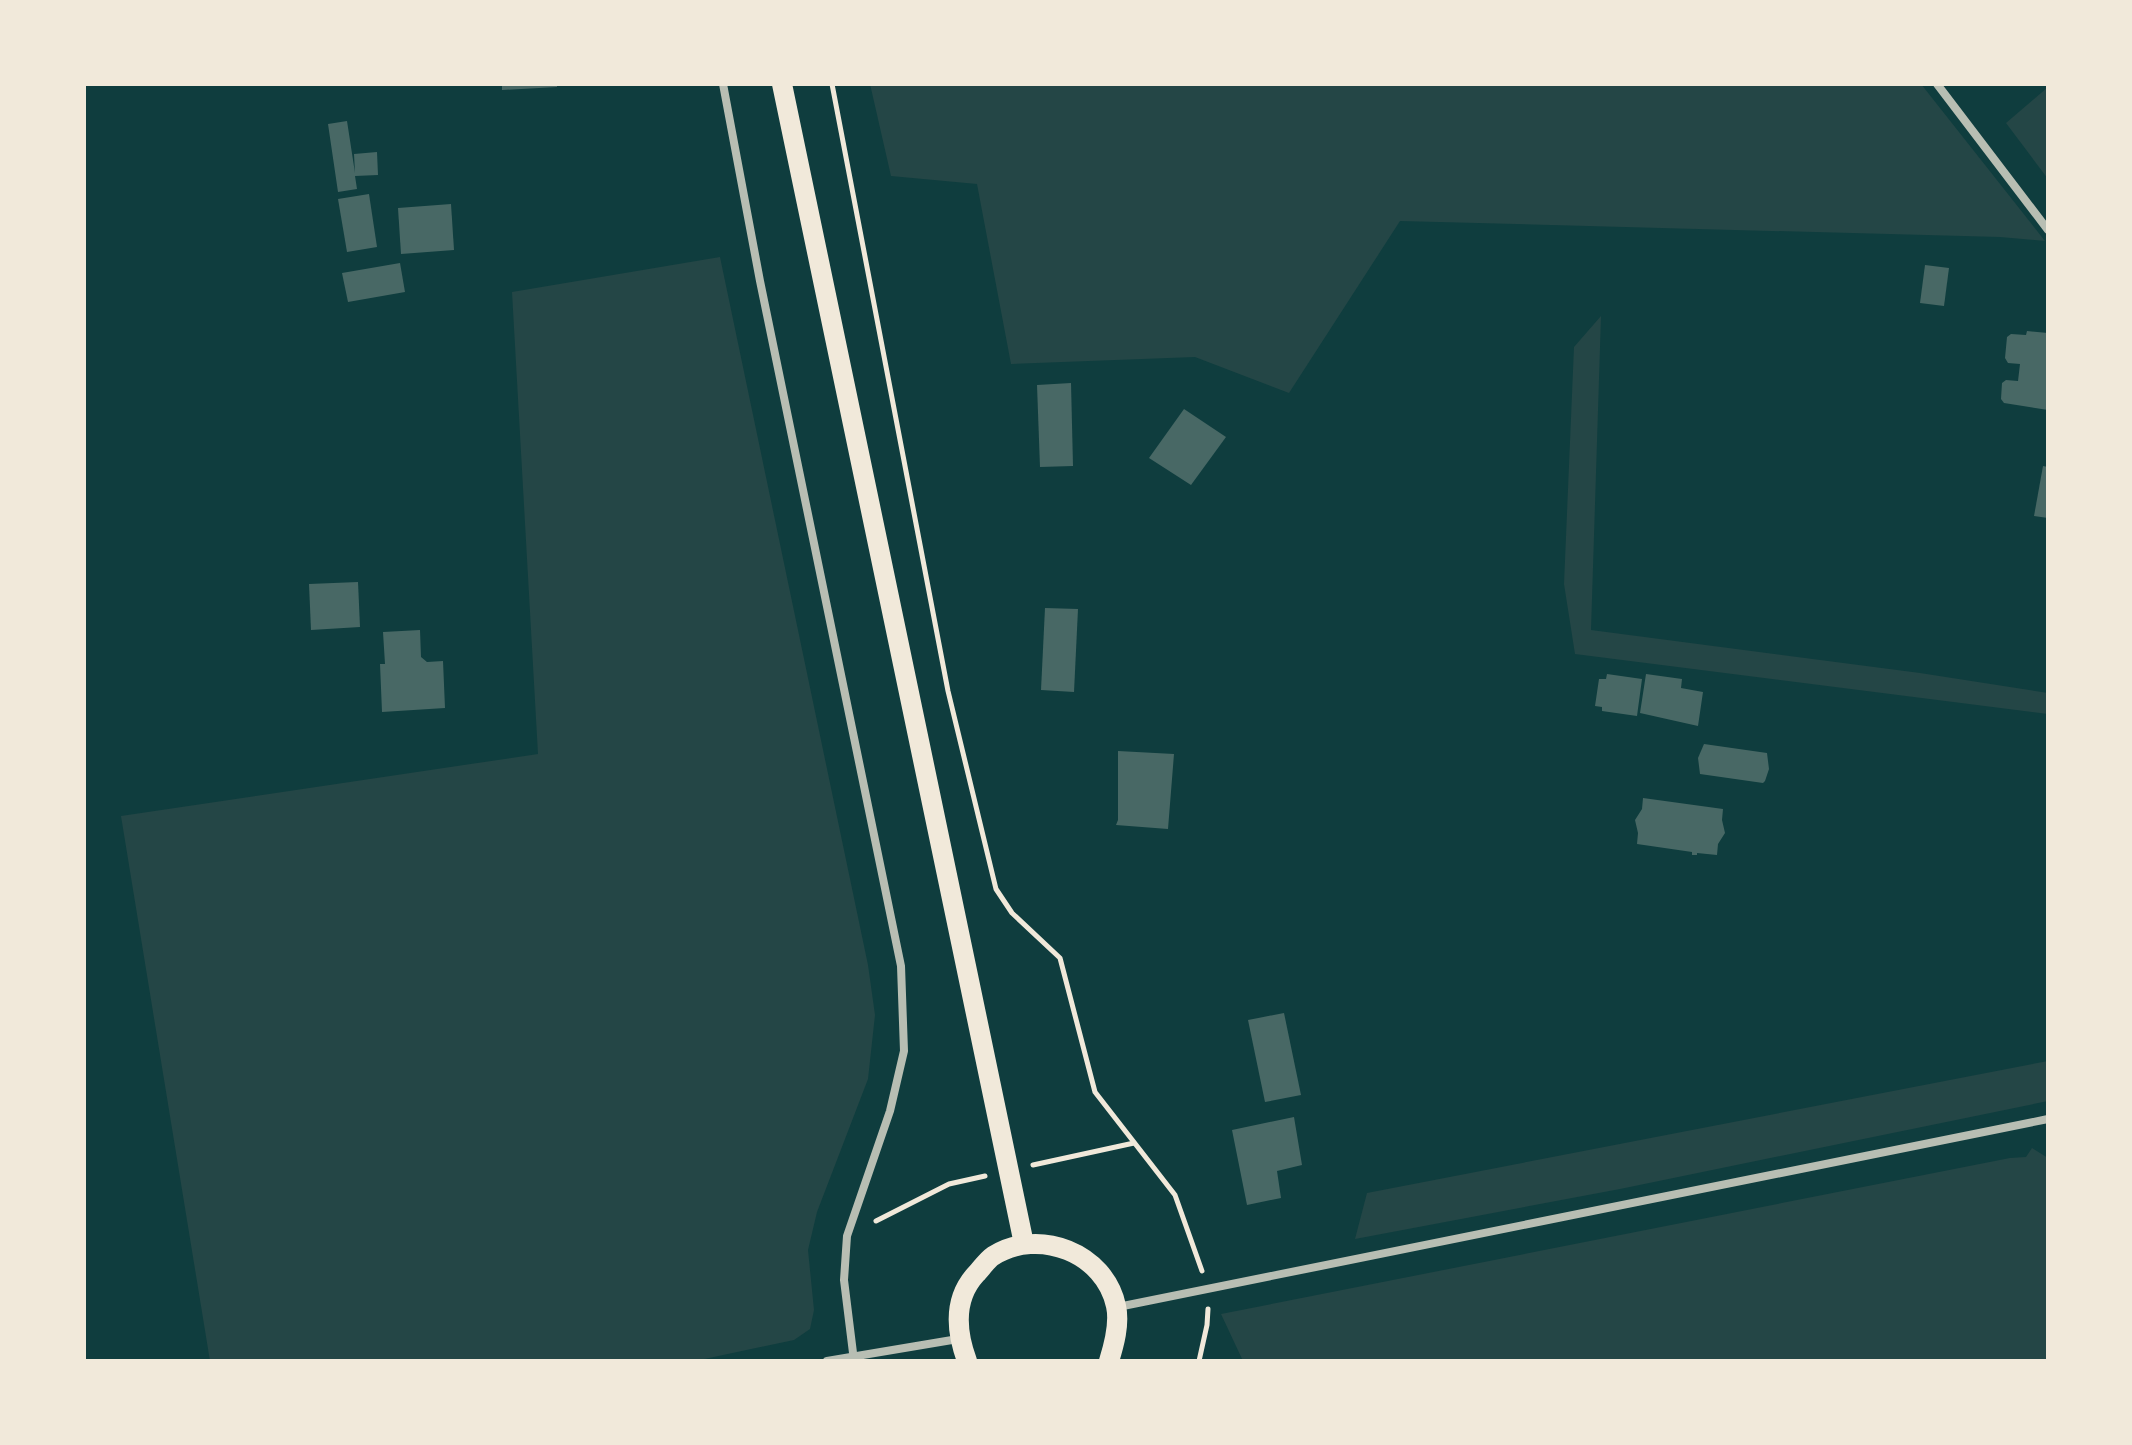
<svg xmlns="http://www.w3.org/2000/svg" width="2132" height="1445" font-family="'PT Sans Narrow',sans-serif">
  <style>
    .green { fill: #244646 }
    .building { fill: #486865 }
    .lines { fill: none; stroke-linecap: round; stroke-linejoin: round }
    .path { stroke: #f1e9da; stroke-width: 5 }
    .minor { stroke: #b8beb3; stroke-width: 8 }
    .primary { stroke: #f1e9da; stroke-width: 20 }
  </style>
  <rect width="100%" height="100%" fill="#0f3d3e"/>
  <g class="green">
    <path d="M870,84h1051l124,157 -45,-4 -600,-16 -111,172 -94,-36 -184,7 -34,-180 -86,-8z"/>
    <path d="M2048,87v92l-42,-56z"/>
    <path d="M720,257l148,708 7,50 -7,64 -51,133 -9,38 6,60 -4,19 -16,11 -99,21h-485l-89,-545 417,-62 -26,-462z"/>
    <path d="M1601,316l-10,314 329,43 128,20v21l-473,-60 -11,-70 10,-237z"/>
    <path d="M2048,1061v40l-428,88 -265,50 12,-46z"/>
    <path d="M2032,1148l16,10v203h-805l-22,-47 789,-156 16,-1z"/>
  </g>
  <g class="building">
    <path d="M502,84h55v3l-55,3z"/>
    <path d="M347,121l8,52 -1,-19 23,-2 1,23 -23,1 2,13 -19,3 -10,-68z"/>
    <path d="M369,194l8,53 -30,5 -9,-53z"/>
    <path d="M451,204l3,46 -53,4 -3,-46z"/>
    <path d="M400,263l5,29 -57,10 -6,-29z"/>
    <path d="M1925,265l24,3 -5,38 -24,-3z"/>
    <path d="M2027,331l21,2v77l-44,-7 -3,-4 1,-16 4,-3 12,1 2,-17 -12,-1 -3,-5 2,-21 4,-3 15,1z"/>
    <path d="M1071,383l2,83 -33,1 -3,-82z"/>
    <path d="M1184,409l42,28 -35,48 -42,-27z"/>
    <path d="M2043,466l5,1v51l-14,-2z"/>
    <path d="M358,582l2,45 -49,3 -2,-46z"/>
    <path d="M1045,608l33,1 -4,83 -33,-2z"/>
    <path d="M420,630l1,27 6,5 16,-1 2,47 -63,4 -2,-48h5l-2,-32z"/>
    <path d="M1607,674l35,5 -5,37 -35,-5v-4l-7,-1 4,-27h7z"/>
    <path d="M1646,674l36,5 -1,9 22,4 -5,34 -58,-13z"/>
    <path d="M1704,744l63,9 2,16 -4,12 -2,2 -63,-9 -2,-16z"/>
    <path d="M1118,751l56,3 -6,75 -52,-4 2,-5z"/>
    <path d="M1643,798l80,11 -1,11 3,13 -7,11 -1,11 -20,-2v2h-5v-3l-55,-8 1,-11 -3,-13 7,-11z"/>
    <path d="M1284,1013l17,82 -36,7 -17,-82z"/>
    <path d="M1294,1117l8,48 -25,6 4,27 -34,7 -15,-75z"/>
  </g>
  <g class="lines">
    <g class="path">
      <path d="M832,84l116,607 48,198 16,24 48,45 35,134 80,103 27,76"/>
      <path d="M1033,1165l101,-22"/>
      <path d="M876,1221l73,-37 36,-8"/>
      <path d="M1199,1361l8,-36 1,-16"/>
    </g>
    <g class="minor">
      <path d="M723,84l37,197 141,685 3,85 -14,60 -43,125 -3,44 10,81"/>
      <path d="M1937,84l111,146"/>
      <path d="M1118,1307l930,-188"/>
      <path d="M827,1361l131,-22"/>
    </g>
    <g class="primary">
      <path d="M782,84l242,1160"/>
      <path d="M967,1361c-11,-30 -14,-62 9,-87 5,-5 11,-14 17,-18 46,-29 112,-3 123,50 4,18 -2,39 -7,55"/>
    </g>
  </g>
  <rect width="2132" height="1445" fill="none" stroke="#f1e9da" stroke-width="172"/>
</svg>
